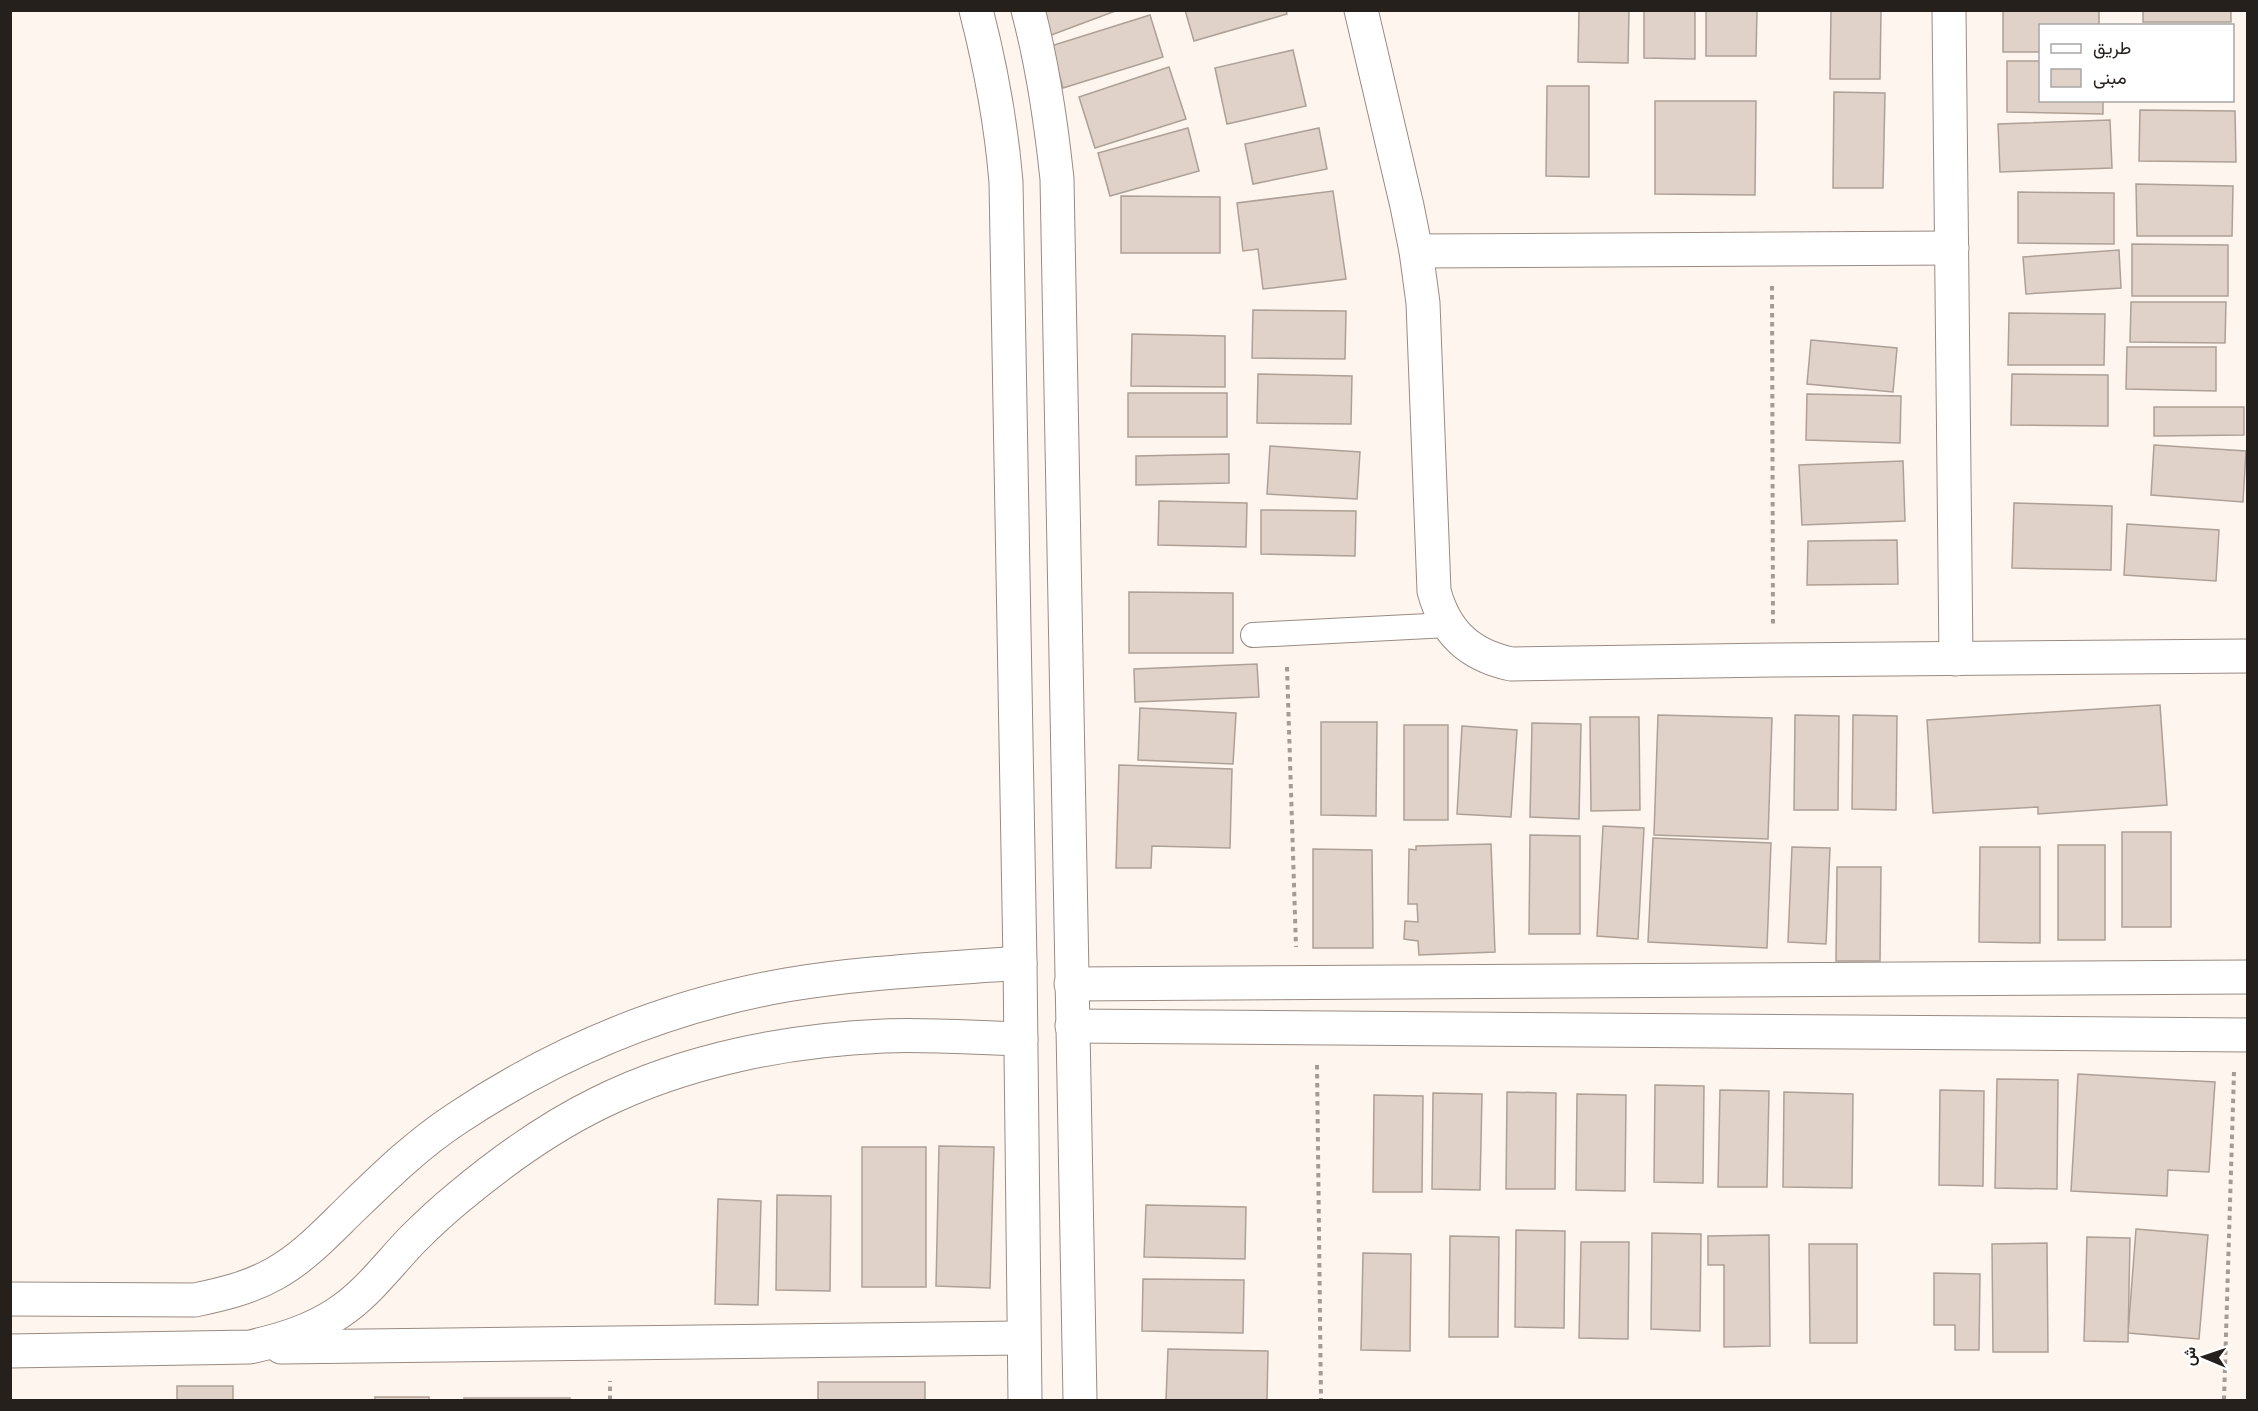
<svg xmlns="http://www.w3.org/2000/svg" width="2258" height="1411" font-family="Georgia,Vazirmatn,serif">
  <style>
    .building { fill: #e0d2c8; stroke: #ada096; stroke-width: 1.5 }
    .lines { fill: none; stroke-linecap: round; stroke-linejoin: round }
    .lane-casing { stroke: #988b82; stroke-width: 26 }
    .street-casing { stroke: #988b82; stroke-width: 35 }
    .path { stroke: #a39b96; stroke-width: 4; stroke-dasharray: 4.5 4.5; stroke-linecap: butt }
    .lane { stroke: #fff; stroke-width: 24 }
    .street { stroke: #fff; stroke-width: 33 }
  </style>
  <rect width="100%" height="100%" fill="#fef5ef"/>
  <g class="building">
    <path d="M1037,10h81l-72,27z"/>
    <path d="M1185,10h101l1,4 -93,27z"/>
    <path d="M1579,10h50l-1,53 -50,-1z"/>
    <path d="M1644,10h51v49l-51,-1z"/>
    <path d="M1706,10h51l-1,46h-50z"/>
    <path d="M1831,10h50l-1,69h-50z"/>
    <path d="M2003,10h96v16h-59v26h-37z"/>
    <rect x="2143" y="10" width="88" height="12"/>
    <path d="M1150,15l13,42 -100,31 -12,-42z"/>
    <path d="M1293,50l13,56 -79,18 -12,-56z"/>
    <path d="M2007,61h33v39h63v14l-96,-2z"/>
    <path d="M1169,67l17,52 -91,29 -16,-51z"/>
    <path d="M1547,86h42v91l-43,-1z"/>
    <path d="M1834,92l51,1 -2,95h-50z"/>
    <path d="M1655,101h101l-1,94 -100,-1z"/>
    <path d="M2140,110l95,1 1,51 -97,-1z"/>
    <path d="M2110,120l2,48 -112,4 -2,-48z"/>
    <path d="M1188,128l11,43 -89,25 -12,-43z"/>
    <path d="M1319,128l8,41 -74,15 -8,-40z"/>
    <path d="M2136,184l97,2 -1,50h-95z"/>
    <path d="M1333,191l13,88 -83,10 -5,-40 -15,2 -6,-48z"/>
    <path d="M2018,192l96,1v51l-96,-1z"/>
    <path d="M1121,196l99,1v56h-99z"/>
    <path d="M2132,244l96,1v51h-96z"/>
    <path d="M2119,250l2,38 -95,6 -3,-37z"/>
    <path d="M2131,302h95l-1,41 -95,-1z"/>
    <path d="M1253,310l93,1 -1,48 -93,-1z"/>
    <path d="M2009,313l96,1 -1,51h-96z"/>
    <path d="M1132,334l93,2v51l-94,-1z"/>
    <path d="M1811,340l86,8 -4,44 -86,-8z"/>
    <path d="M2127,347h89v44l-90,-2z"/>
    <path d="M1258,374l94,2 -1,48 -94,-1z"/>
    <path d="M2012,374l96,1v51l-97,-1z"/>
    <rect x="1128" y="393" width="99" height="44"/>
    <path d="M1807,394l94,2 -1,47 -94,-3z"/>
    <path d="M2154,407h90v28l-90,1z"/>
    <path d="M2154,445l92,6 -3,51 -92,-7z"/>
    <path d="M1270,446l90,6 -3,47 -90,-5z"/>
    <path d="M1229,454v29l-93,2v-29z"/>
    <path d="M1903,461l2,60 -103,4 -3,-60z"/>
    <path d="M1159,501l88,2 -1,44 -88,-2z"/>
    <path d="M2014,503l98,3 -1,64 -99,-2z"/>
    <path d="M1261,510l95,1 -1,45 -94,-2z"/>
    <path d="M2127,524l92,6 -3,51 -92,-6z"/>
    <path d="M1897,540l1,44 -91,1 1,-44z"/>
    <path d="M1129,592l104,1v60h-104z"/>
    <path d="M1257,664l2,33 -124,5 -1,-33z"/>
    <path d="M2160,705l7,100 -129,9v-7l-105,6 -6,-93z"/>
    <path d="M1140,708l96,5 -3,51 -95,-4z"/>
    <path d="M1658,715l114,3 -4,121 -114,-4z"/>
    <path d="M1795,715l44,1 -1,94h-44z"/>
    <path d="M1853,715l44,1 -1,94 -44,-1z"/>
    <path d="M1590,717h49l1,93 -49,1z"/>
    <path d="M1321,722h56l-1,94 -55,-1z"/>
    <path d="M1532,723l49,1 -2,95 -49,-2z"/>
    <rect x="1404" y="725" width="44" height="95"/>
    <path d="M1462,726l55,4 -6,87 -54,-3z"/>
    <path d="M1119,765l113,4 -2,79 -78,-2 -1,22h-35z"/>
    <path d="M1603,826l41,2 -6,111 -41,-3z"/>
    <rect x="2122" y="832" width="49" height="95"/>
    <path d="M1530,835l50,1v98h-51z"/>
    <path d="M1653,838l118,5 -4,105 -119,-6z"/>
    <path d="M1491,844l4,108 -76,3 -1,-14 -14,-2 1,-18 13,1 -1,-18h-9l1,-55 7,1v-4z"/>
    <rect x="2058" y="845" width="47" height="95"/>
    <path d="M1792,847l38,1 -4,96 -38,-2z"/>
    <path d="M1980,847h60v96l-61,-1z"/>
    <path d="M1313,849l59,1 1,98h-60z"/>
    <path d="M1837,867h44l-1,94h-44z"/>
    <path d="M2078,1074l137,8 -6,90 -41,-2 -1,26 -96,-5z"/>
    <path d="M1997,1079l61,1 -1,109 -62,-1z"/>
    <path d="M1655,1085l49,1 -1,97 -49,-1z"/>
    <path d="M1720,1090l49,1 -2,96h-49z"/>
    <path d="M1940,1090l44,1 -1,95 -44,-1z"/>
    <path d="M1507,1092l49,1 -1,96h-49z"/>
    <path d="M1784,1092l69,2 -1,94 -69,-1z"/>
    <path d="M1433,1093l49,1 -2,96 -48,-1z"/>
    <path d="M1577,1094l49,1 -1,96 -49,-1z"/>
    <path d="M1374,1095l49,1 -1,96h-49z"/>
    <path d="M939,1146l55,1 -4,141 -54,-2z"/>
    <rect x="862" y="1147" width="64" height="140"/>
    <path d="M777,1195l54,1 -1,95 -54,-1z"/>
    <path d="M718,1199l43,2 -3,104 -43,-1z"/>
    <path d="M1146,1205l100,2 -1,52 -101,-2z"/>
    <path d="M2136,1229l72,6 -9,104 -71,-6z"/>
    <path d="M1516,1230l49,1 -1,97 -49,-1z"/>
    <path d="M1652,1233l49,1 -1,97 -49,-2z"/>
    <path d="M1769,1235l1,111 -46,1v-82h-16v-29z"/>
    <path d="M1450,1236l49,1 -1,100h-49z"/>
    <path d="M2087,1237l43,1 -2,104 -44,-1z"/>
    <path d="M1581,1242h48l-1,97 -49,-1z"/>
    <path d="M2047,1243l1,109h-55l-1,-108z"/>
    <path d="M1809,1244h48v99h-47z"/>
    <path d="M1363,1253l48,1 -1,97 -49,-1z"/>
    <path d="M1934,1273l46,1 -1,76h-24v-25h-21z"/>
    <path d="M1143,1279l101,1 -1,53 -101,-2z"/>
    <path d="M1168,1349l100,2 -1,49h-101z"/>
    <rect x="818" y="1382" width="107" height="18"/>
    <rect x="177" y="1386" width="56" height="14"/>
    <rect x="375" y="1397" width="54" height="3"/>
    <rect x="464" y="1398" width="106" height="2"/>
  </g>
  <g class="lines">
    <g class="lane-casing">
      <path id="lane" d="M1253,635l195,-10"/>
    </g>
    <g class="street-casing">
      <g id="street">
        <path d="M976,10c15,58 25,112 30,172l14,781 5,437"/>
        <path d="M1028,10c15,56 23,112 29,169l23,1221"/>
        <path d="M1361,10l46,196 9,45 7,52 11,288c11,41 35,64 77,73l262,-4 475,-4"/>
        <path d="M1949,10l7,649"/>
        <path d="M1416,251l536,-3"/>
        <path d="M1071,984l1177,-7"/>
        <path d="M1072,1026l1176,9"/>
        <path d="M10,1299l185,1c28,-6 54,-12 79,-26 31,-17 55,-44 80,-68 32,-31 64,-62 102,-87 100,-67 211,-113 330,-134 77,-13 157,-16 234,-22"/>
        <path d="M281,1347l742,-9"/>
        <path d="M10,1351l240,-4c31,-7 61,-16 88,-34 29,-19 50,-48 74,-73 15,-15 31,-30 47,-43 43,-36 89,-69 140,-94 87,-43 189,-63 285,-67 45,-2 92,2 137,3"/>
      </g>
    </g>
    <g class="path">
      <path d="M1772,286l1,338"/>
      <path d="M1287,667l9,280"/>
      <path d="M1317,1065l4,335"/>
      <path d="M610,1400v-19"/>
      <path d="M2224,1400l10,-328"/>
    </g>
    <use href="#lane" class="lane"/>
    <use href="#street" class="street"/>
  </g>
  <rect width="2258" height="1411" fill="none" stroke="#25201c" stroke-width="24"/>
  <rect x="2039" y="24" width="195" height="78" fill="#ffffff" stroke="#a8a6a4" stroke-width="1.5"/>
  <rect x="2051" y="44" width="30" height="9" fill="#ffffff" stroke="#a8a6a4" stroke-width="1.5"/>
  <text x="2093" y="54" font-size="18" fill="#25201c">طريق</text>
  <rect x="2051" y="69" width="30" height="18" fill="#e0d2c8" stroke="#a8a6a4" stroke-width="1.5"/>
  <text x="2093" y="84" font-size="18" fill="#25201c">مبنى</text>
  <g transform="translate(2204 1357) rotate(272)" stroke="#ffffff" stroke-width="4.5" paint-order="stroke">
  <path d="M0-4.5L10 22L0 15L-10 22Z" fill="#25201c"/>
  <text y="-9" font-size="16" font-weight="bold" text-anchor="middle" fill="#25201c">ش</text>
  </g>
</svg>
